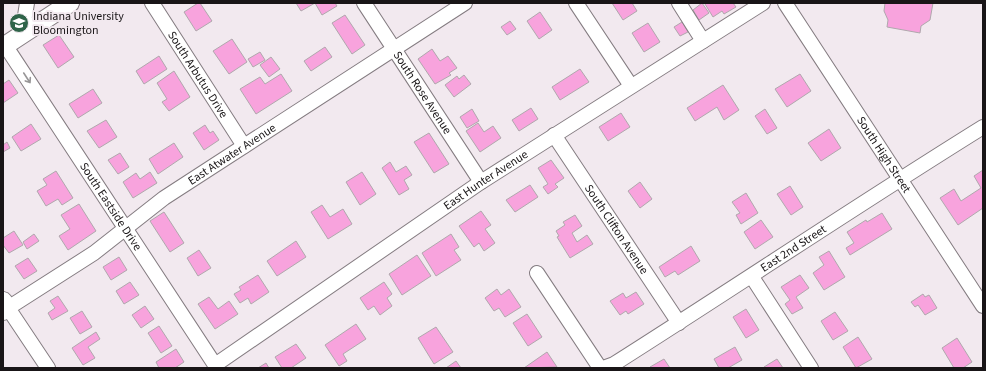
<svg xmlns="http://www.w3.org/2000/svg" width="986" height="371" font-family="'Source Sans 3',sans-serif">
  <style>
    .building { fill: #f8a3dd; stroke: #b0a8ad }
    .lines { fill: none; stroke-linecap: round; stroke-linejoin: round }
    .minor-casing { stroke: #847c81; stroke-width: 16 }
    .major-casing { stroke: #847c81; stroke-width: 20 }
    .minor { stroke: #fff; stroke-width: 14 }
    .major { stroke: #fff; stroke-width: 18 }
    .oneway { stroke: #989697 }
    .labels { text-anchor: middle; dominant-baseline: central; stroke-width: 4; stroke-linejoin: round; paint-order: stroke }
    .poi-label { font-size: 12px; fill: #191517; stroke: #f2e9ef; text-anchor: start }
    .street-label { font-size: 12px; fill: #191517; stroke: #f2e9ef }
  </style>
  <rect width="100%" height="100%" fill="#f2e9ef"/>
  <g class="building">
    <path d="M198,3h2l12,18 -16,10 -12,-19z"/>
    <path d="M296,3h39l2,3 -15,9 -7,-12 -14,8z"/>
    <path d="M612,3h20l5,8 -14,9z"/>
    <path d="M702,3l7,10 -10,7 -6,-10z"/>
    <path d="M707,3h26l3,4 -12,7 -2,-3 -9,6 -8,-13z"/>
    <path d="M885,3h48l-3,17 -9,6 -1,7 -33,-6 1,-7 -4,-9z"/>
    <path d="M540,12l12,18 -13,9 -12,-18z"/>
    <path d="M345,15l20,30 -13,9 -20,-31z"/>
    <path d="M510,21l6,8 -9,6 -6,-8z"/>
    <path d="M682,22l6,10 -8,4 -6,-9z"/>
    <path d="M648,23l12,19 -16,10 -12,-19z"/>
    <path d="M59,35l15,22 -16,11 -15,-23z"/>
    <path d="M232,39l15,23 -18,12 -16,-23z"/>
    <path d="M325,47l7,10 -21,14 -7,-10z"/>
    <path d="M432,49l8,12 8,-5 9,12 -8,5 2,2 -16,9 -17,-25z"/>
    <path d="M260,52l5,8 -12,7 -5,-8z"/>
    <path d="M159,56l8,13 -23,15 -8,-13z"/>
    <path d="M271,57l9,12 -11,8 -9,-12z"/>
    <path d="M580,69l9,13 -29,18 -8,-13z"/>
    <path d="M174,71l16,26 -21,14 -7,-9 5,-3 -10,-16z"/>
    <path d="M281,74l11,17 -36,23 -16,-25 20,-12 5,7z"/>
    <path d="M800,74l11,17 -24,16 -12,-18z"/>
    <path d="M464,75l7,9 -17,13 -9,-12 12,-9 2,3z"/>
    <path d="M9,80l9,13 -15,10v-19z"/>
    <path d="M723,85l16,25 -15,10 -7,-13 -22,14 -8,-13z"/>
    <path d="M93,89l9,14 -24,15 -9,-14z"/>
    <path d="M531,108l7,11 -19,12 -7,-11z"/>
    <path d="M472,109l7,12 -12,7 -7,-11z"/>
    <path d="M765,109l12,19 -10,6 -12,-18z"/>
    <path d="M621,113l9,14 -22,14 -9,-14z"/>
    <path d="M106,120l11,17 -18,11 -12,-17z"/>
    <path d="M478,123l6,9 9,-6 8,12 -21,14 -14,-21z"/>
    <path d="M31,124l10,15 -20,12 -9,-14z"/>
    <path d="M205,125l5,8 3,-2 6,9 -15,10 -11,-17z"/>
    <path d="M829,129l12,19 -20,13 -13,-18z"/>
    <path d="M429,133l20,31 -15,9 -20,-31z"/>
    <path d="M7,142l3,6 -7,4v-7z"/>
    <path d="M174,143l9,14 -25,17 -9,-15z"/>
    <path d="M120,153l9,14 -11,7 -10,-14z"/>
    <path d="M551,160l13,18 -9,6 3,3 -10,7 -5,-7 5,-3 -10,-16z"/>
    <path d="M390,162l6,10 10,-6 6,9 -8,5 5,9 -10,6 -17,-27z"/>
    <path d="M983,170v38l-25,17 -18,-27 14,-9 7,12 20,-13 -7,-12z"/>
    <path d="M56,171l17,27 -11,7 -4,-6 -12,7 -9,-15 10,-6 -4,-6z"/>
    <path d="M150,172l7,11 -24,15 -10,-16 13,-9 4,6z"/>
    <path d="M362,172l14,22 -16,11 -14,-23z"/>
    <path d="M640,182l12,17 -12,9 -12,-17z"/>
    <path d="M530,185l8,12 -23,15 -9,-12z"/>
    <path d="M790,186l13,21 -12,8 -14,-21z"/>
    <path d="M746,193l12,20 -17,11 -5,-9 4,-2 -8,-11z"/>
    <path d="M79,204l17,27 -28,19 -9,-14 11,-7 -9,-14z"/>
    <path d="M322,205l8,12 13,-8 9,15 -24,15 -17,-27z"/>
    <path d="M481,211l10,14 -6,4 10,14 -11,8 -5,-8 -5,4 -15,-21z"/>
    <path d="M164,212l20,31 -14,9 -20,-31z"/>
    <path d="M882,213l10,16 -42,26 -4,-7 8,-5 -7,-11 19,-12 1,2z"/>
    <path d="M575,215l7,11 -10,7 5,9 10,-7 6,9 -23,14 -13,-21 2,-1 -3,-5 9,-6 -2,-3z"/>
    <path d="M761,220l12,17 -18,12 -11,-17z"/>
    <path d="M14,231l9,14 -14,8 -6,-8v-7z"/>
    <path d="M34,234l5,7 -12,8 -4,-7z"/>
    <path d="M451,234l8,13 -5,3 7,10 -25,16 -14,-23z"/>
    <path d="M296,241l10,16 -29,19 -10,-15z"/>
    <path d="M691,246l9,15 -22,14 -3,-4 -10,6 -6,-10z"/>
    <path d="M199,250l12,18 -13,8 -11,-18z"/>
    <path d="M829,251l16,26 -21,13 -11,-17 11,-8 -5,-8z"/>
    <path d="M417,255l14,21 -29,19 -13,-21z"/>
    <path d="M119,257l8,13 -16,10 -8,-13z"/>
    <path d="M28,258l9,13 -13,8 -9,-13z"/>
    <path d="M258,275l11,17 -18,12 -3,-6 -8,5 -6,-9 7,-4 -2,-3z"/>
    <path d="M800,275l9,13 -13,9 7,11 -11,6 -7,-10 5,-4 -9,-13z"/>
    <path d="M130,282l9,13 -15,9 -8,-13z"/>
    <path d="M384,282l8,12 -5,4 5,8 -12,9 -6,-9 -6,4 -8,-12z"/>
    <path d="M497,289l4,6 8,-6 12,18 -16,10 -6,-9 -5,3 -9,-13z"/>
    <path d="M636,292l8,12 -16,10 -2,-3 -6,4 -10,-14 13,-8 3,5z"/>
    <path d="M923,294l2,3 4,-2 8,13 -12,7 -7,-10 -3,2 -4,-5z"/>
    <path d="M58,296l10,15 -16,9 -4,-7 7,-5 -5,-7z"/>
    <path d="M209,297l9,12 11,-8 9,13 -23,15 -17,-25z"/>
    <path d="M145,306l9,13 -13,9 -9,-13z"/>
    <path d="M746,309l13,21 -13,8 -13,-21z"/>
    <path d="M82,311l10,16 -12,7 -10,-16z"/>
    <path d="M835,312l13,19 -15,9 -12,-19z"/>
    <path d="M527,314l15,23 -14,9 -15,-23z"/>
    <path d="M356,324l10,15 -23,15 4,7 -8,5 -14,-21z"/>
    <path d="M159,326l13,20 -11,7 -13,-20z"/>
    <path d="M436,327l17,25 -19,12 -16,-26z"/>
    <path d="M96,332l4,7 -12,8 7,11 -12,7 -11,-17z"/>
    <path d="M858,337l14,22 -16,9 -13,-21z"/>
    <path d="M957,338l15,24 -9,6h-9l-12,-20z"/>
    <path d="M296,344l10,14 -15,10h-9l-7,-11z"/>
    <path d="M735,347l7,13 -14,8h-9l-5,-9z"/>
    <path d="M176,349l8,13 -9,6h-16l-3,-6z"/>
    <path d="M547,352l10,15 -33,1z"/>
    <path d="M664,359l6,9h-20v-1z"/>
    <path d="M777,359l6,9h-19v-1z"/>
    <path d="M456,361l5,7h-15z"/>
    <path d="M266,363l3,5h-11z"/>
  </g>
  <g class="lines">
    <g class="minor-casing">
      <g id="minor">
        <path id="s1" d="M152,3l92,143"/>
        <path id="s2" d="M364,3l117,179"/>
        <path d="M576,3l55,83"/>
        <path d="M679,3l24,38"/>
        <path id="s3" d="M785,3l198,303"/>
        <path d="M22,35l5,-32"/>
        <path id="s4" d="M5,45l212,323"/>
        <path id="s5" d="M554,135l125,188"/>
        <path d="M537,273l63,95"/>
        <path d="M752,277l59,91"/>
        <path id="s6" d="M215,365l266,-183 282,-179"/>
        <path id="s7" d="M48,368l-40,-60 86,-55 70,-55 301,-195"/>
        <path id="s8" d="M603,368l11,-4c123,-78 245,-160 369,-237"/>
      </g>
    </g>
    <g class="major-casing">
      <g id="major">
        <path d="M3,47l67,-44"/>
        <path d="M3,301l5,7 -5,3"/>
      </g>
    </g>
    <use href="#minor" class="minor"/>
    <use href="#major" class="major"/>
  </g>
  <defs><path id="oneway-shaft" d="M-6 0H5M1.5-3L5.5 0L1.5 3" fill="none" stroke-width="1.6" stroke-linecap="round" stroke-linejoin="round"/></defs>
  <use class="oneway" href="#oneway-shaft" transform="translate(27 78) rotate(57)"/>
  <defs>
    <g id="university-disc" transform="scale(1)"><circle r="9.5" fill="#2f6449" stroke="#f2e9ef"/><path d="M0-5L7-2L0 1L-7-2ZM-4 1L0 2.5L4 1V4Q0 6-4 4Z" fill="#fff"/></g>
  </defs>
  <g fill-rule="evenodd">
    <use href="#university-disc" x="19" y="23"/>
  </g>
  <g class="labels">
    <g class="poi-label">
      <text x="33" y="16">Indiana University<tspan x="33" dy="14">Bloomington</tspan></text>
    </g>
    <g class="street-label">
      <text stroke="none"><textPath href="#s1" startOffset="85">South Arbutus Drive</textPath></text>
      <text stroke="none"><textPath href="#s2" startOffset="107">South Rose Avenue</textPath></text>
      <text stroke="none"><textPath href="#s7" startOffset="344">East Atwater Avenue</textPath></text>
      <text stroke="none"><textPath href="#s3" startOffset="181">South High Street</textPath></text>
      <text stroke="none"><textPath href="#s6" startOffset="328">East Hunter Avenue</textPath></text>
      <text stroke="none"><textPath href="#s4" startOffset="193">South Eastside Drive</textPath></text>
      <text stroke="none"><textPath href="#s5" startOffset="113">South Clifton Avenue</textPath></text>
      <text stroke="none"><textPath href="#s8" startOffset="225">East 2nd Street</textPath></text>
    </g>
  </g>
  <rect width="986" height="371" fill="none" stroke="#191517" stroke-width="8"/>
</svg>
